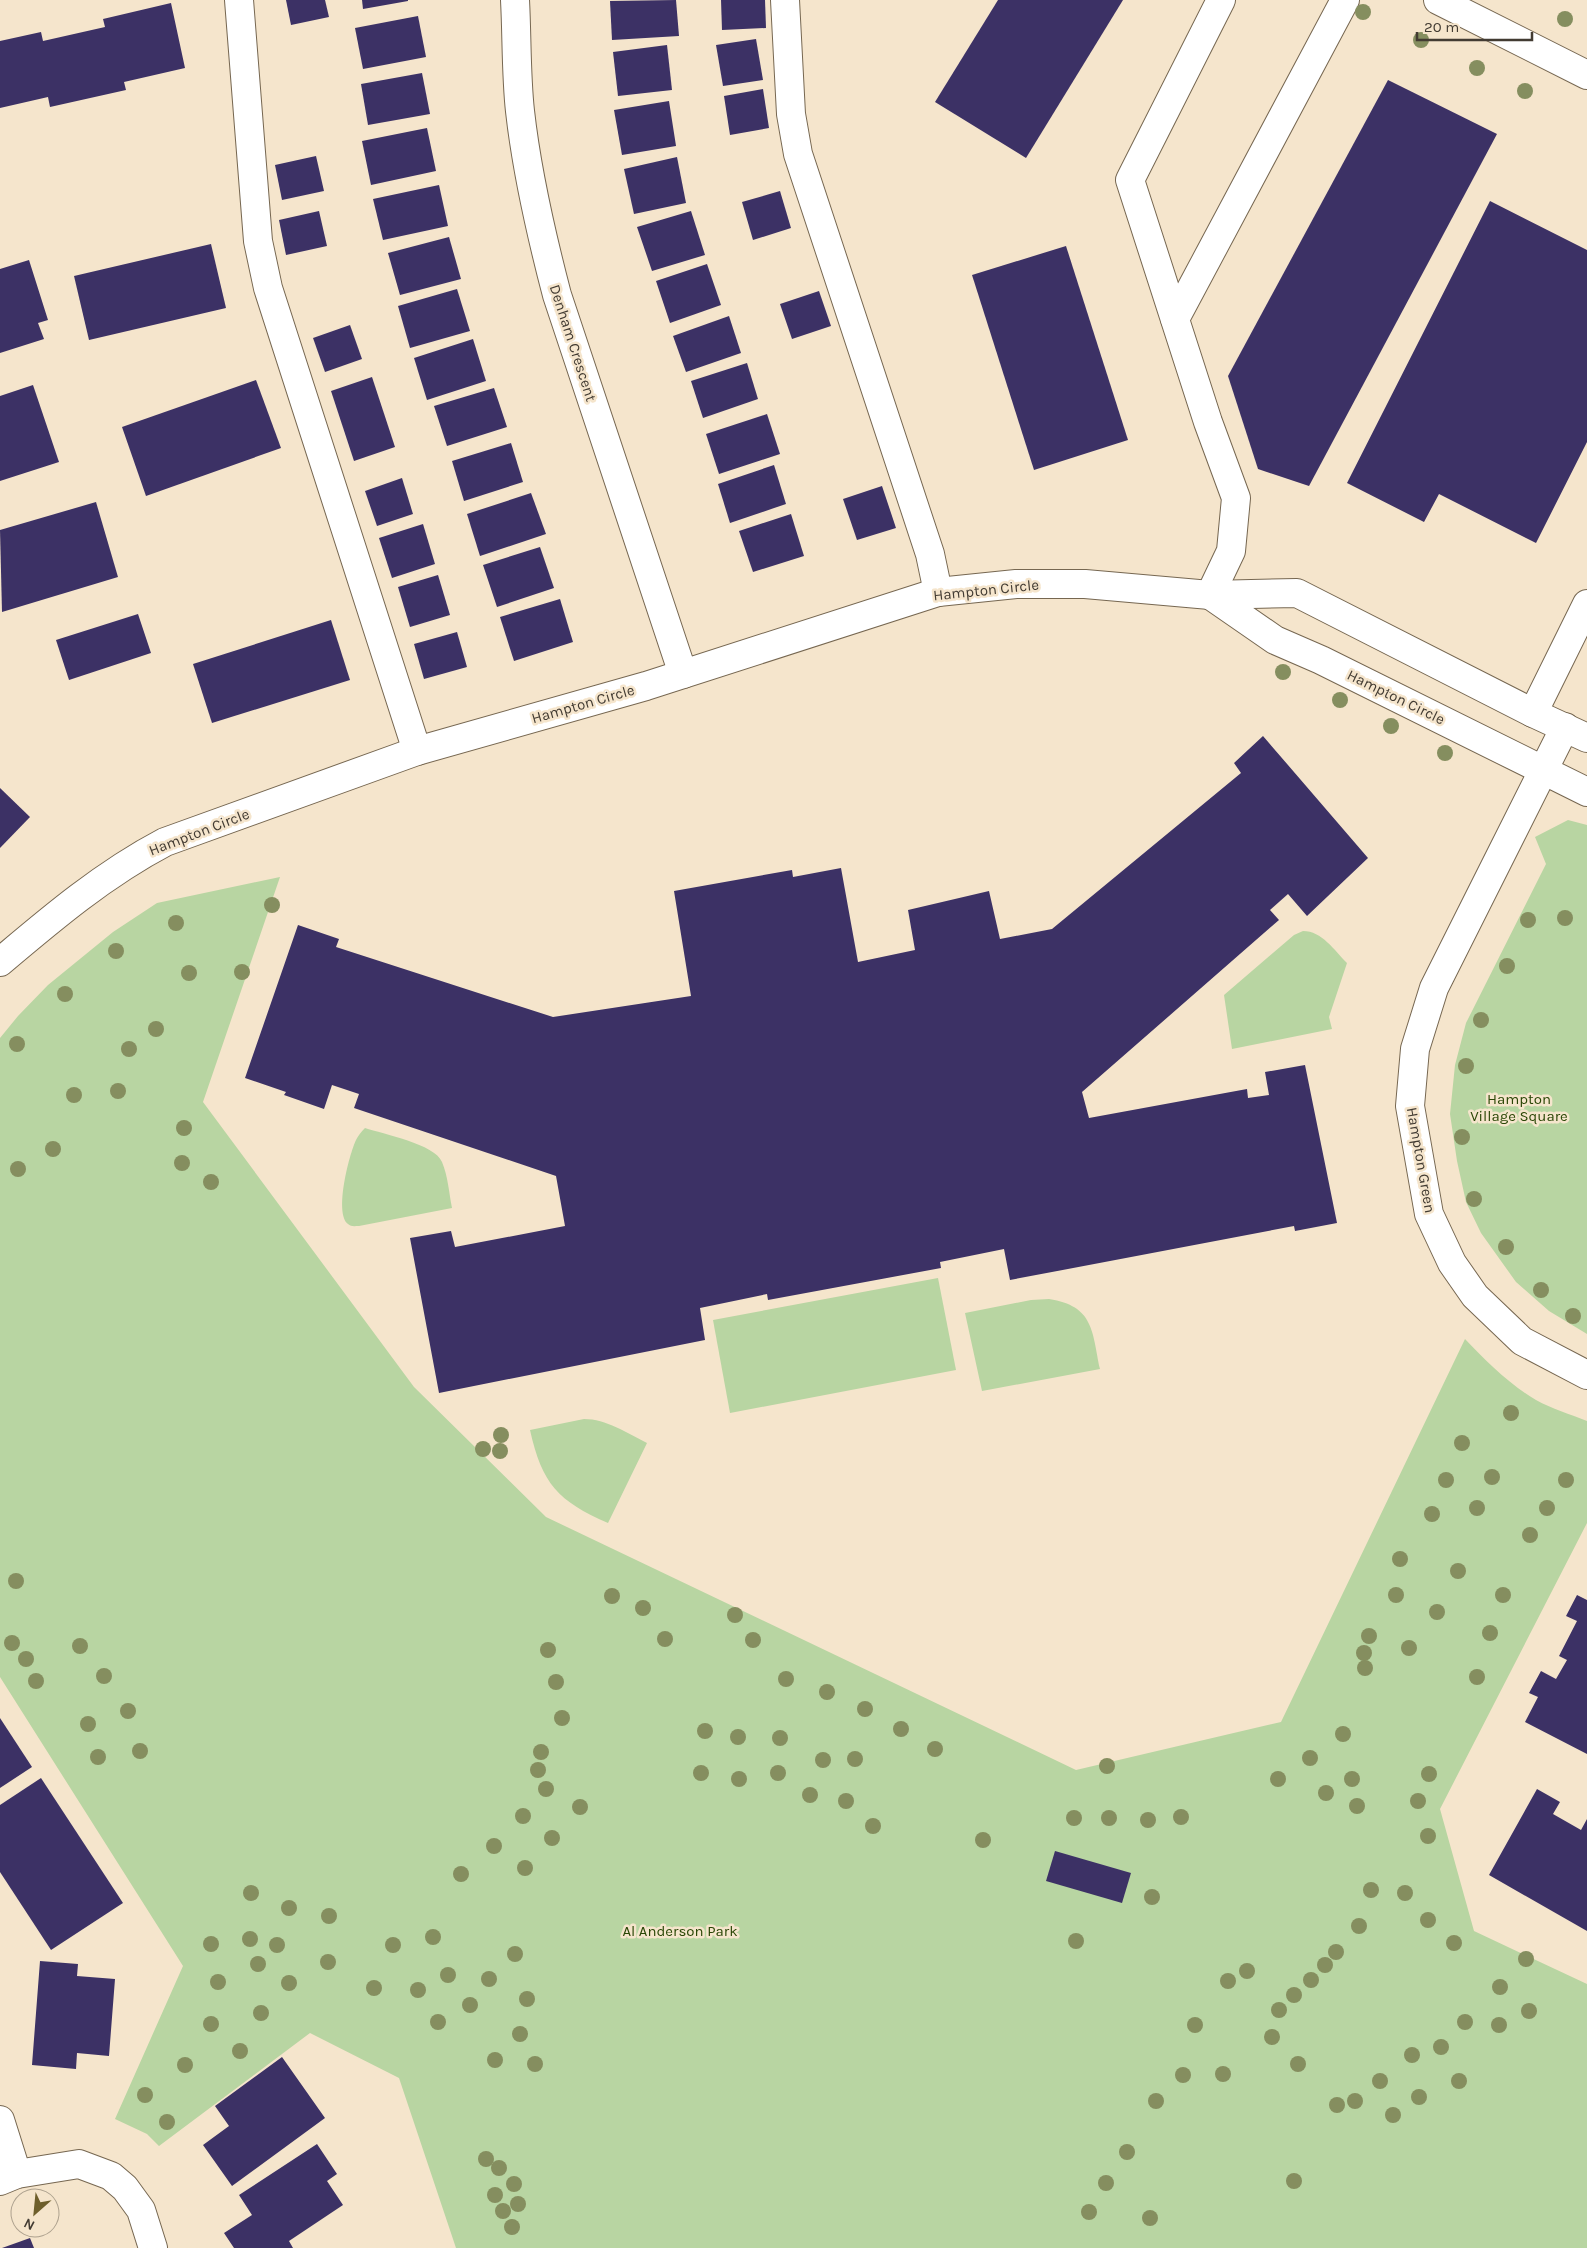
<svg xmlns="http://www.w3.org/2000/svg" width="1587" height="2248" font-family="Karla,sans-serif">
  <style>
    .green { fill: #b8d5a2 }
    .building { fill: #3c3165 }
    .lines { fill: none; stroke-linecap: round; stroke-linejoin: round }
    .minor-casing { stroke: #766751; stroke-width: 30 }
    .minor { stroke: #fff; stroke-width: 28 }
    .tree { fill: #858e5f }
    .labels { text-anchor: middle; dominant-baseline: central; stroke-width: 5; stroke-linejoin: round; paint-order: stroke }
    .street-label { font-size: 15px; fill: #423b32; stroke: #f5e5cc }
    .park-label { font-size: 15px; fill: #294605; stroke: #f5e5cc }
  </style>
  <rect width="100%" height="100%" fill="#f5e5cc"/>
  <g class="green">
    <path d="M1568,820l19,5v509l-38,-23 -33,-29 -35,-49 -15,-31 -9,-41 -7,-47 5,-49 11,-42 80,-159 -11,-27z"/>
    <path d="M280,877l-77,225 211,285 132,130 530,253 205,-48 184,-383c21,22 44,45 71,61 16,9 34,14 51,21v102l-147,286 34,122 113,53v264h-1131l-57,-170 -89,-45 -151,113 -12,-12 -32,-15 68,-153 -183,-289v-639l18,-22 30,-31 65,-53 44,-29z"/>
    <path d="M1303,931c19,0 31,19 44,32l-18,54 3,12 -100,20 -8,-54 70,-60z"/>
    <path d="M365,1128c18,6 70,16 77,34 6,14 7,31 10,46l-93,18c-4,0 -8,1 -11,-2 -14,-11 1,-69 8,-84 2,-4 5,-8 9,-12z"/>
    <path d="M938,1278l18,92 -226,43 -17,-93z"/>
    <path d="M1049,1299c45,7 43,32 51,70l-118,22 -17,-78 66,-13z"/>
    <path d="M584,1419c22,0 43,14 63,24l-39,80c-50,-22 -66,-39 -78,-93z"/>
  </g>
  <g class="building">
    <path d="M286,0h39l4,17 -38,8z"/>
    <path d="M362,0h46v1l-45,8z"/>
    <path d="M676,0l3,36 -67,4 -2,-39z"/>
    <path d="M721,0h44l1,28 -44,2z"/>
    <path d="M998,0h125l-97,158 -91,-56z"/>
    <path d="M171,3l14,65 -61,14 2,8 -76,17 -2,-10 -48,11v-67l41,-9 2,9 62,-14 -2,-8z"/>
    <path d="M418,16l8,41 -63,12 -8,-41z"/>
    <path d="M756,39l7,41 -40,6 -7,-41z"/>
    <path d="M667,45l5,45 -54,6 -5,-44z"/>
    <path d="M422,73l8,41 -62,11 -7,-41z"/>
    <path d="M1388,80l109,54 -188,352 -51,-17 -30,-93z"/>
    <path d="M763,89l6,39 -39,7 -6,-39z"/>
    <path d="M669,101l7,45 -54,9 -8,-45z"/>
    <path d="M427,128l9,43 -65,14 -9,-44z"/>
    <path d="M316,156l8,35 -42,9 -7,-35z"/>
    <path d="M677,157l9,46 -52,11 -10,-45z"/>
    <path d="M439,185l9,41 -65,14 -10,-41z"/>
    <path d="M780,191l11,37 -38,12 -11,-38z"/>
    <path d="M1490,201l97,49v192l-51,101 -97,-49 -15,28 -77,-39z"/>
    <path d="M319,211l8,35 -41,9 -7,-35z"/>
    <path d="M691,211l14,44 -53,16 -15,-44z"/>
    <path d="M449,237l12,42 -61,16 -12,-42z"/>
    <path d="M211,244l15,64 -137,32 -15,-64z"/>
    <path d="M1066,246l62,194 -94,30 -62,-195z"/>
    <path d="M29,260l19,60 -10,3 6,16 -44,14v-84z"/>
    <path d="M707,264l14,41 -51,18 -14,-42z"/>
    <path d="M457,289l13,42 -60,17 -12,-42z"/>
    <path d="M819,291l12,35 -39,13 -12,-35z"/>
    <path d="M729,316l12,37 -55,19 -13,-36z"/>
    <path d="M350,325l12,34 -37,13 -12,-34z"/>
    <path d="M473,339l13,42 -59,19 -13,-42z"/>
    <path d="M747,363l11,36 -55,19 -12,-37z"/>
    <path d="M372,377l23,70 -41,14 -23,-70z"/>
    <path d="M256,380l25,68 -135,48 -24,-69z"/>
    <path d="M33,385l26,77 -59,19v-85z"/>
    <path d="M494,388l13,39 -60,19 -13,-40z"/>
    <path d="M767,414l13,40 -61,20 -13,-40z"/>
    <path d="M511,443l12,39 -59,19 -12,-40z"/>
    <path d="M774,465l12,39 -56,19 -12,-39z"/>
    <path d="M402,478l11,36 -36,12 -12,-35z"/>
    <path d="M882,486l14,42 -39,12 -14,-41z"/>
    <path d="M531,493l15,41 -66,22 -13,-42z"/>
    <path d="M96,502l22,75 -116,35 -2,-82z"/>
    <path d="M791,514l13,42 -51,16 -14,-41z"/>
    <path d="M423,524l12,40 -43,14 -13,-40z"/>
    <path d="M540,547l14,41 -57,19 -14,-42z"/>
    <path d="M438,575l12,40 -40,12 -12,-40z"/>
    <path d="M560,599l13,43 -59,19 -14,-44z"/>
    <path d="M138,614l13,39 -82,27 -13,-40z"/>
    <path d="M331,620l19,60 -138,43 -19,-59z"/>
    <path d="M457,632l10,35 -43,12 -10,-35z"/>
    <path d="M1263,736l105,122 -61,58 -19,-22 -18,16 9,10 -197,172 7,26 158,-29 1,9 21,-3 -4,-23 40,-7 32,158 -42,8 -1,-5 -284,54 -6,-31 -64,13 1,6 -173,32 -1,-6 -67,14 5,32 -266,53 -29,-155 41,-7 4,16 110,-21 -9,-50 -202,-68 5,-14 -27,-9 -8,24 -40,-14 2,-3 -41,-14 53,-153 41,14 -3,8 217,70 138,-21 -17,-105 118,-21 1,7 48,-9 17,94 57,-12 -7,-40 81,-19 11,48 52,-10 189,-156 -7,-10z"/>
    <path d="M0,788l30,29 -30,31z"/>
    <path d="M1577,1595l10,5v154l-62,-32 13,-25 -9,-4 12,-22 15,8 11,-19 -8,-4 18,-35 -11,-5z"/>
    <path d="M0,1718l32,49 -32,21z"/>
    <path d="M41,1778l82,125 -72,47 -51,-78v-67z"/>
    <path d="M1537,1789l23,13 -7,12 28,16 6,-11v112l-98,-56z"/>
    <path d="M1055,1851l76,22 -9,30 -76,-22z"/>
    <path d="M40,1961l38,3 -1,12 38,3 -6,77 -32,-3 -1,16 -44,-4z"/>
    <path d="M282,2057l43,61 -93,68 -29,-41 26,-19 -14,-20z"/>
    <path d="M317,2144l20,30 -10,7 16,24 -54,36 4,7h-59l-10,-15 28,-18 -13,-20z"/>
    <path d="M30,2238l4,10h-32z"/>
  </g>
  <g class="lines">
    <g class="minor-casing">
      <g id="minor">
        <path d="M239,0l19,241 10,47 149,463"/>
        <path d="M515,0c2,37 1,75 5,111 7,63 21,123 37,184l126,379"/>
        <path d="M785,0l6,114 7,40 132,400 8,38"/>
        <path d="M1438,0l149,75"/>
        <path d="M1175,319l170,-319"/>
        <path d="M1210,595l21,-44 5,-53 -28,-76 -78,-242 91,-180"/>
        <path d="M1210,595l65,45 46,20 266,132"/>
        <path d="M1533,713l54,-109"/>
        <path d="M1565,727l-131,261 -19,61 -5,57 19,108 23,49 23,33 47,45 65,34"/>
        <path d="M0,962c52,-44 104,-88 165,-120l252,-91 229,-65 292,-94 78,-8h69l125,11 87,-2 236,120 54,25"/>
        <path d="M0,2120l17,54"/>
        <path d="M0,2181l17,-7 62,-10 32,12 14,12 16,22 12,38"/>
      </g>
    </g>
    <use href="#minor" class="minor"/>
  </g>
  <g class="tree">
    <circle cx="1363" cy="12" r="8"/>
    <circle cx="1565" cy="19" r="8"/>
    <circle cx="1421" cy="40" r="8"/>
    <circle cx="1477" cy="68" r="8"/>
    <circle cx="1525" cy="91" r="8"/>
    <circle cx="1283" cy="672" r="8"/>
    <circle cx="1340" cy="700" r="8"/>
    <circle cx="1391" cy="726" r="8"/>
    <circle cx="1445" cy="753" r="8"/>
    <circle cx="272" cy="905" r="8"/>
    <circle cx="1565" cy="918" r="8"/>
    <circle cx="1528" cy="920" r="8"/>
    <circle cx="176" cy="923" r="8"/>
    <circle cx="116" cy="951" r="8"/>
    <circle cx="1507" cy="966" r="8"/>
    <circle cx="242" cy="972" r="8"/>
    <circle cx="189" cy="973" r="8"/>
    <circle cx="65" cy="994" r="8"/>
    <circle cx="1481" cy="1020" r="8"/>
    <circle cx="156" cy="1029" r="8"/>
    <circle cx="17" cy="1044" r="8"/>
    <circle cx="129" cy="1049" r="8"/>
    <circle cx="1466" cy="1066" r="8"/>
    <circle cx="118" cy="1091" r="8"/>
    <circle cx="74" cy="1095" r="8"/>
    <circle cx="184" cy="1128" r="8"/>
    <circle cx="1462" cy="1137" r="8"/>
    <circle cx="53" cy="1149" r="8"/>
    <circle cx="182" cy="1163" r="8"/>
    <circle cx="18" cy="1169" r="8"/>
    <circle cx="211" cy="1182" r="8"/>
    <circle cx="1474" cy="1199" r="8"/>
    <circle cx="1506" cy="1247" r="8"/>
    <circle cx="1541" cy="1290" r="8"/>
    <circle cx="1573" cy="1316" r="8"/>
    <circle cx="1511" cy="1413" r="8"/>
    <circle cx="501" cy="1435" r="8"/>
    <circle cx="1462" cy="1443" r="8"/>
    <circle cx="483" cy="1449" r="8"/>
    <circle cx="500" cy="1451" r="8"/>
    <circle cx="1492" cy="1477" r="8"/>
    <circle cx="1446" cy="1480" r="8"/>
    <circle cx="1566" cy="1480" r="8"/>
    <circle cx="1477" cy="1508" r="8"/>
    <circle cx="1547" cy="1508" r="8"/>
    <circle cx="1432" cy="1514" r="8"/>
    <circle cx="1530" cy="1535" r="8"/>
    <circle cx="1400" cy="1559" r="8"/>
    <circle cx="1458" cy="1571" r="8"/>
    <circle cx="16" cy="1581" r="8"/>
    <circle cx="1396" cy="1595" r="8"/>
    <circle cx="1503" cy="1595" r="8"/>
    <circle cx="612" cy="1596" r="8"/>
    <circle cx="643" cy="1608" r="8"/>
    <circle cx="1437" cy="1612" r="8"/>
    <circle cx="735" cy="1615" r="8"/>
    <circle cx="1490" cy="1633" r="8"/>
    <circle cx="1369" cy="1636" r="8"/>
    <circle cx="665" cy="1639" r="8"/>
    <circle cx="753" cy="1640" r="8"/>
    <circle cx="12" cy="1643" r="8"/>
    <circle cx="80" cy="1646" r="8"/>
    <circle cx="1409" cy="1648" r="8"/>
    <circle cx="548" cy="1650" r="8"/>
    <circle cx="1364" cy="1653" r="8"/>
    <circle cx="26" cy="1659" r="8"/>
    <circle cx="1365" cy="1668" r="8"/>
    <circle cx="104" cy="1676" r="8"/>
    <circle cx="1477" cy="1677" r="8"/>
    <circle cx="786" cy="1679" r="8"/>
    <circle cx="36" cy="1681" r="8"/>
    <circle cx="556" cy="1682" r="8"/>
    <circle cx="827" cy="1692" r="8"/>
    <circle cx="865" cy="1709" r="8"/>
    <circle cx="128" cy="1711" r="8"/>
    <circle cx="562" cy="1718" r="8"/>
    <circle cx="88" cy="1724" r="8"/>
    <circle cx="901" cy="1729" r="8"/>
    <circle cx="705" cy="1731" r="8"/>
    <circle cx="1343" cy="1734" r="8"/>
    <circle cx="738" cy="1737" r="8"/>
    <circle cx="780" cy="1738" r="8"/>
    <circle cx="935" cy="1749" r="8"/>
    <circle cx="140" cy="1751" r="8"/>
    <circle cx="541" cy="1752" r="8"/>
    <circle cx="98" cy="1757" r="8"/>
    <circle cx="1310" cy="1758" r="8"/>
    <circle cx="855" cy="1759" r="8"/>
    <circle cx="823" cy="1760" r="8"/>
    <circle cx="1107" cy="1766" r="8"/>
    <circle cx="538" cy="1770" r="8"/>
    <circle cx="701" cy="1773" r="8"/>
    <circle cx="778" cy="1773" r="8"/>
    <circle cx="1429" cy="1774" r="8"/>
    <circle cx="739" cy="1779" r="8"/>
    <circle cx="1278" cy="1779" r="8"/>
    <circle cx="1352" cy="1779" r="8"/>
    <circle cx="546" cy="1789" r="8"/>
    <circle cx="1326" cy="1793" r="8"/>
    <circle cx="810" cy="1795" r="8"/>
    <circle cx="846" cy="1801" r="8"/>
    <circle cx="1418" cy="1801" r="8"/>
    <circle cx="1357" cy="1806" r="8"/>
    <circle cx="580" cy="1807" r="8"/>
    <circle cx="523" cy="1816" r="8"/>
    <circle cx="1181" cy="1817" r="8"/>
    <circle cx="1074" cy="1818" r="8"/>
    <circle cx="1109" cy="1818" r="8"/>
    <circle cx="1148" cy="1820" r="8"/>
    <circle cx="873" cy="1826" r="8"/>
    <circle cx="1428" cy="1836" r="8"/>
    <circle cx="552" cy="1838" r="8"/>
    <circle cx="983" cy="1840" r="8"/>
    <circle cx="494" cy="1846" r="8"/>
    <circle cx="525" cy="1868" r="8"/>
    <circle cx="461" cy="1874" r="8"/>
    <circle cx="1371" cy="1890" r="8"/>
    <circle cx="251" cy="1893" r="8"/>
    <circle cx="1405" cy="1893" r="8"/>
    <circle cx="1152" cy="1897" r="8"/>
    <circle cx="289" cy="1908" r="8"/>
    <circle cx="329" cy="1916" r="8"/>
    <circle cx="1428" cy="1920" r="8"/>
    <circle cx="1359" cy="1926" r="8"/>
    <circle cx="433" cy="1937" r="8"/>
    <circle cx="250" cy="1939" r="8"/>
    <circle cx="1076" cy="1941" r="8"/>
    <circle cx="1454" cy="1943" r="8"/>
    <circle cx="211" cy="1944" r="8"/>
    <circle cx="277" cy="1945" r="8"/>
    <circle cx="393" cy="1945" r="8"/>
    <circle cx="1336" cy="1952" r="8"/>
    <circle cx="515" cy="1954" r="8"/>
    <circle cx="1526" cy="1959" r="8"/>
    <circle cx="328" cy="1962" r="8"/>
    <circle cx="258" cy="1964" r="8"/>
    <circle cx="1325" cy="1965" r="8"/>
    <circle cx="1247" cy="1971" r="8"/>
    <circle cx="448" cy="1975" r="8"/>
    <circle cx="489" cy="1979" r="8"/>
    <circle cx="1311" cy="1980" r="8"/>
    <circle cx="1228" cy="1981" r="8"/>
    <circle cx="218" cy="1982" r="8"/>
    <circle cx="289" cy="1983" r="8"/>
    <circle cx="1500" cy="1987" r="8"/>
    <circle cx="374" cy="1988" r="8"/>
    <circle cx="418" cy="1990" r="8"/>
    <circle cx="1294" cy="1995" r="8"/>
    <circle cx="527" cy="1999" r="8"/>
    <circle cx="470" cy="2005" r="8"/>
    <circle cx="1279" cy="2010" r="8"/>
    <circle cx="1529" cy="2011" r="8"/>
    <circle cx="261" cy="2013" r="8"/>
    <circle cx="438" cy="2022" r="8"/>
    <circle cx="1465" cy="2022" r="8"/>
    <circle cx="211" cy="2024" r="8"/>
    <circle cx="1195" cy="2025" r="8"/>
    <circle cx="1499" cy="2025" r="8"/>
    <circle cx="520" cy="2034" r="8"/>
    <circle cx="1272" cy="2037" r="8"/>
    <circle cx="1441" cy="2047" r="8"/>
    <circle cx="240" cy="2051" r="8"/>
    <circle cx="1412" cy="2055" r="8"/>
    <circle cx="495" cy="2060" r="8"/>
    <circle cx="535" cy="2064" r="8"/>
    <circle cx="1298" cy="2064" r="8"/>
    <circle cx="185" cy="2065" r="8"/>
    <circle cx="1223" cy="2074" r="8"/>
    <circle cx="1183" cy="2075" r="8"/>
    <circle cx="1380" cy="2081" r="8"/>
    <circle cx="1459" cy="2081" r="8"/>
    <circle cx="145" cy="2095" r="8"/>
    <circle cx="1419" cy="2097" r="8"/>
    <circle cx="1156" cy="2101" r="8"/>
    <circle cx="1355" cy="2101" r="8"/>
    <circle cx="1337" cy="2105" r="8"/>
    <circle cx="1393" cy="2115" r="8"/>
    <circle cx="167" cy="2122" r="8"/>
    <circle cx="1127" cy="2152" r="8"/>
    <circle cx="486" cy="2159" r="8"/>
    <circle cx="499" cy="2168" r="8"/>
    <circle cx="1294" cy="2181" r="8"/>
    <circle cx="1106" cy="2183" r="8"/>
    <circle cx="514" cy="2184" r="8"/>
    <circle cx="495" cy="2195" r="8"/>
    <circle cx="518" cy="2204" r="8"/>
    <circle cx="503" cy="2211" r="8"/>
    <circle cx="1089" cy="2212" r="8"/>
    <circle cx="1150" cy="2218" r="8"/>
    <circle cx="512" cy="2227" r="8"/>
  </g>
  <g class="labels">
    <g class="street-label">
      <text transform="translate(573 343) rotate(72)">Denham Crescent</text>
      <text transform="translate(986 590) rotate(-6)">Hampton Circle</text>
      <text transform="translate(1396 697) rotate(26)">Hampton Circle</text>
      <text transform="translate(583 704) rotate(-16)">Hampton Circle</text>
      <text transform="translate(199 832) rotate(-21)">Hampton Circle</text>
      <text transform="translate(1421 1160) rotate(80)">Hampton Green</text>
    </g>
    <g class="park-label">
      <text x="1519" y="1099">Hampton<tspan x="1519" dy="17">Village Square</tspan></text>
      <text x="680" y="1931">Al Anderson Park</text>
    </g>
  </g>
  <g transform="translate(35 2213) rotate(207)"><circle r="24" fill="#f5e5cc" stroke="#ada18e"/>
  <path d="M0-4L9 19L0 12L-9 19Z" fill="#6e5f2c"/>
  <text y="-8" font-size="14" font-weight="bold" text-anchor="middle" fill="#423b32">N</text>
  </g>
  <path d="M1417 32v8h115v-8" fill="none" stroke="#423b32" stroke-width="2.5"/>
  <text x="1424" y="32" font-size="15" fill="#423b32" stroke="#f5e5cc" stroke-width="4" paint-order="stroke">20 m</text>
</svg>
